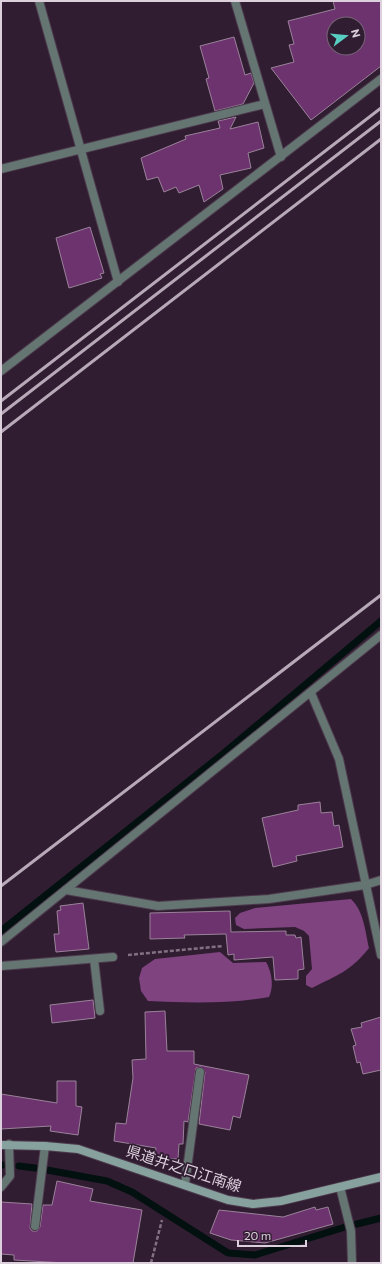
<svg xmlns="http://www.w3.org/2000/svg" width="382" height="1264" font-family="Commissioner,'Noto Sans JP',sans-serif">
  <style>
    .forest { fill: #7f4380 }
    .lines { fill: none; stroke-linecap: round; stroke-linejoin: round }
    .stream { stroke: #02110f; stroke-width: 7 }
    .building { fill: #6d336e; stroke: #9a829a; fill-rule: evenodd }
    .service-casing { stroke: #4d3a4d; stroke-width: 10 }
    .minor-casing { stroke: #4d3a4d; stroke-width: 10 }
    .secondary-casing { stroke: #4d3a4d; stroke-width: 10 }
    .path { stroke: #827182; stroke-width: 2.5; stroke-dasharray: 4 2; stroke-linecap: butt }
    .service { stroke: #647572; stroke-width: 8 }
    .minor { stroke: #647572; stroke-width: 8 }
    .secondary { stroke: #87a29e; stroke-width: 8 }
    .rail { stroke: #b8a9b8; stroke-width: 3 }
    .labels { text-anchor: middle; dominant-baseline: central; stroke-width: 3.5; stroke-linejoin: round; paint-order: stroke }
    .street-label { font-size: 15px; fill: #ddd0dd; stroke: #311d31 }
  </style>
  <rect width="100%" height="100%" fill="#311d31"/>
  <g class="forest">
    <path d="M351,899c13,13 14,31 18,49 -19,24 -32,27 -57,40l-6,-3v-9l6,-7 -3,-33 -5,-5 -9,-4 -51,2 -8,-4 -1,-7 5,-5 15,-5z"/>
    <path d="M220,952l13,11 33,-1c6,10 8,25 3,35 -40,7 -81,6 -121,4l-7,-10 -2,-13 3,-10 13,-9z"/>
  </g>
  <g class="lines">
    <g class="stream">
      <path d="M1,931l223,-178 157,-132"/>
      <path d="M1,1165h3"/>
      <path d="M19,1166l16,2"/>
      <path d="M47,1170l60,11 25,11 96,61 27,2 90,-28"/>
      <path d="M357,1224l24,-6"/>
    </g>
  </g>
  <g class="building">
    <path d="M333,1h48v65l-70,54 -40,-52 23,-6 -5,-17 5,-1 -6,-23 47,-12zM334,24h24v24h-24z"/>
    <path d="M234,37l11,38 6,-2 3,10 -11,21 -28,7 -9,-32 3,-1 -9,-32z"/>
    <path d="M236,117l-6,12 28,-7 6,26 -16,5 3,15 -31,7 3,14 -19,13 -5,-17 -20,8 -3,-6 -12,5 -6,-15 -11,3 -6,-22 45,-19 -1,-3 35,-8 -2,-7z"/>
    <path d="M90,227l14,46 -4,1 2,4 -33,10 -13,-50z"/>
    <path d="M320,802l1,11 11,-1 2,14 5,-1 4,22 -47,9 1,5 -24,6 -11,-49 36,-8v-5z"/>
    <path d="M83,903l6,46 -33,3 -2,-18h5l-2,-23 4,-1 -1,-4z"/>
    <path d="M230,911l1,21 55,-1v4h9l1,3 5,-1 3,32 -6,1v9l-23,1 -2,-23 -39,3v-6l-6,1 -2,-21 -42,1 1,3 -35,1v-26z"/>
    <path d="M93,1000l2,18 -43,5 -2,-18z"/>
    <path d="M165,1011l2,40h27v13l55,11 -9,43 -7,-2 -3,14 -31,-6 6,-52 -4,-5 -5,1 -8,54 -4,-1 -1,23h-4l-1,15 -23,-1 1,-10 -42,-7 2,-18 10,1 7,-46 -1,-18 14,-1 -1,-47z"/>
    <path d="M381,1017v53l-18,4 -3,-12 -3,1 -4,-17 3,-1 -5,-16 11,-2 -1,-4z"/>
    <path d="M57,1081h19v25l6,1 -4,28 -28,-4 1,-5 -50,3v-35l56,9z"/>
    <path d="M57,1181l36,8 -3,12 52,9 -9,53h-68l-51,-3v-5l-13,-1v-52l31,2 -2,24 2,3h5l3,-4 3,-22h9z"/>
    <path d="M315,1207l1,3 12,-3 5,17 -68,19 -34,-3 -21,-7 9,-23 64,7z"/>
  </g>
  <g class="lines">
    <g class="service-casing">
      <g id="service">
        <path d="M94,959l6,52"/>
        <path d="M1,966l112,-9"/>
        <path d="M185,1184l15,-112"/>
        <path d="M1,1187l9,-11 -1,-32"/>
        <path d="M35,1226l10,-80"/>
      </g>
    </g>
    <g class="minor-casing">
      <g id="minor">
        <path d="M39,1l79,281"/>
        <path d="M235,1l46,156"/>
        <path d="M1,169l264,-65"/>
        <path d="M1,371l380,-292"/>
        <path d="M311,693l28,66 42,196"/>
        <path d="M66,890l92,16 111,-7 96,-14 16,-5"/>
        <path d="M1,942l380,-307"/>
        <path d="M340,1187l11,44 1,32"/>
      </g>
    </g>
    <g class="secondary-casing">
      <path id="secondary" d="M1,1145l44,1 33,3 150,51 25,4 28,-3 100,-24"/>
    </g>
    <g class="path">
      <path d="M128,955l95,-9"/>
      <path d="M151,1263l11,-43"/>
    </g>
    <use href="#service" class="service"/>
    <use href="#minor" class="minor"/>
    <use href="#secondary" class="secondary"/>
    <g class="rail">
      <path d="M1,401l380,-293"/>
      <path d="M1,414l380,-293"/>
      <path d="M1,432l380,-293"/>
      <path d="M1,886l380,-291"/>
    </g>
  </g>
  <g class="labels">
    <g class="street-label">
      <text transform="translate(184 1168) rotate(18)">県道井之口江南線</text>
    </g>
  </g>
  <rect width="382" height="1264" fill="none" stroke="#ddd0dd" stroke-width="4"/>
  <g transform="translate(346 36) rotate(74)"><circle r="19" fill="#311d31" stroke="#766576"/>
  <path d="M0-3L7 15L0 10L-7 15Z" fill="#57cec1"/>
  <text y="-6" font-size="11" font-weight="bold" text-anchor="middle" fill="#ddd0dd">N</text>
  </g>
  <path d="M238 1240v6h68v-6" fill="none" stroke="#ddd0dd" stroke-width="2"/>
  <text x="244" y="1240" font-size="12" fill="#ddd0dd" stroke="#311d31" stroke-width="3" paint-order="stroke">20 m</text>
</svg>
